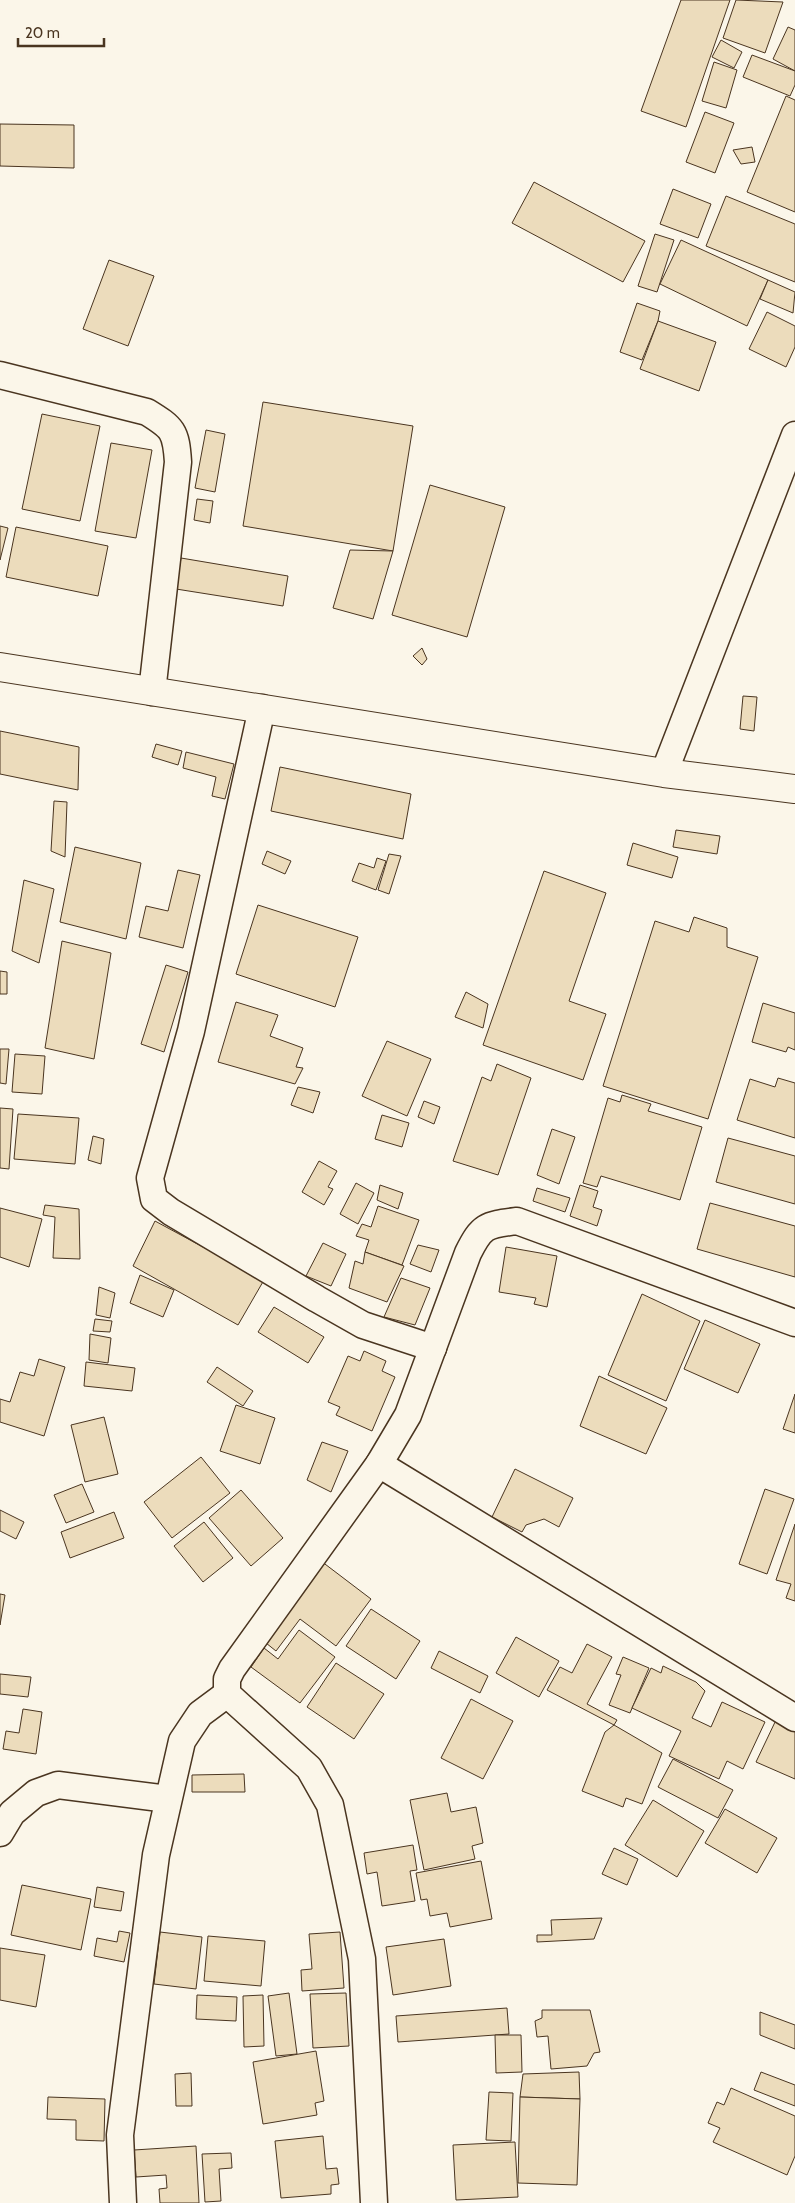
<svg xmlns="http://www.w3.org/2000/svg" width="795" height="2203" font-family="Cabin,sans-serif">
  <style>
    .building { fill: #ecdcbc; stroke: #4a3520 }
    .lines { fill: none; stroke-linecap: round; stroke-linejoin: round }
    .minor-casing { stroke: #4a3520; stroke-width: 29 }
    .tertiary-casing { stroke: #4a3520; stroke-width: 30 }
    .minor { stroke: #fbf6e9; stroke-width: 26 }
    .tertiary { stroke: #fbf6e9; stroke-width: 28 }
  </style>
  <rect width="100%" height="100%" fill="#fbf6e9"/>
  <g class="building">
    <path d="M681,0h49l-44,127 -45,-16z"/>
    <path d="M736,0l47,2 -18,51 -42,-15z"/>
    <path d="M788,27l7,3v41l-22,-12z"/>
    <path d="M721,40l21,12 -8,16 -22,-11z"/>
    <path d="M752,55l43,16v14l-5,11 -47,-19z"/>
    <path d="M714,62l23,8 -11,38 -24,-7z"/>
    <path d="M786,96l9,4v112l-48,-20z"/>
    <path d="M705,112l29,11 -19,50 -29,-11z"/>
    <path d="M0,124l74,1v43l-74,-2z"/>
    <path d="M752,147l3,15 -14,2 -8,-14z"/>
    <path d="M534,182l111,59 -22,41 -111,-59z"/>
    <path d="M673,189l38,15 -13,34 -38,-14z"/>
    <path d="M726,196l69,28v58l-89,-36z"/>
    <path d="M655,234l19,6 -17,52 -19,-6z"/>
    <path d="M681,240l87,40 -21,46 -87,-42z"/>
    <path d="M109,260l45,16 -26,70 -45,-17z"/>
    <path d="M768,280l27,12 -2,21 -33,-14z"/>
    <path d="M637,303l23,8 -2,10 -16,39 -22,-8z"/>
    <path d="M767,312l28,14v21l-9,20 -37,-18z"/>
    <path d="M658,321l58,21 -17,49 -59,-22z"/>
    <path d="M263,402l150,24 -20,125 -150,-25z"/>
    <path d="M42,414l58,12 -20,95 -58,-12z"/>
    <path d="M206,430l19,4 -10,58 -20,-4z"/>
    <path d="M111,443l41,7 -16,88 -41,-7z"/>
    <path d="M430,485l75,22 -38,130 -75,-22z"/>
    <path d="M197,499l16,2 -3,22 -16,-3z"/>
    <path d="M0,526l8,2 -8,32z"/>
    <path d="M16,527l92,19 -10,50 -92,-19z"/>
    <path d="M350,550l43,1 -20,68 -40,-11z"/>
    <path d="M181,558l107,18 -5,30 -107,-17z"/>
    <path d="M422,648l5,11 -5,6 -9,-9z"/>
    <path d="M743,696l14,1 -3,34 -14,-2z"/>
    <path d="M0,731l79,16 -1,43 -78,-16z"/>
    <path d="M156,744l26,7 -4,14 -26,-8z"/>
    <path d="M186,752l48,12 -9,35 -13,-3 4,-19 -33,-9z"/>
    <path d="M280,767l131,27 -8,45 -132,-28z"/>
    <path d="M54,801l13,1 -2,55 -14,-6z"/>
    <path d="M676,830l44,6 -3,18 -44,-7z"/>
    <path d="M633,843l45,14 -6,21 -45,-13z"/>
    <path d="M75,847l66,16 -15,76 -66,-17z"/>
    <path d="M267,851l24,10 -6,13 -23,-10z"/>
    <path d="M389,854l12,2 -12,38 -11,-4z"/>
    <path d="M377,858l9,3 -10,29 -24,-9 7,-18 15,5z"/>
    <path d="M178,870l22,5 -17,73 -44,-11 7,-31 22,5z"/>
    <path d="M544,871l62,22 -37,108 37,13 -23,66 -100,-35z"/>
    <path d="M24,880l30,9 -15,74 -27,-12z"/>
    <path d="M258,905l100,32 -23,70 -99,-33z"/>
    <path d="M694,917l33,11v19l31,10 -50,162 -105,-33 52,-165 34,11z"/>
    <path d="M62,941l49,12 -17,106 -49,-11z"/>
    <path d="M166,965l22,7 -24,80 -23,-8z"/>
    <path d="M0,971l7,1v22h-7z"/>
    <path d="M466,992l22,12 -5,24 -28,-11z"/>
    <path d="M236,1002l42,13 -8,21 33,12 -7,19 7,1 -8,16 -77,-22z"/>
    <path d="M763,1003l32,10v37l-7,-3 -2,5 -34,-10z"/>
    <path d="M387,1041l44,18 -24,57 -45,-20z"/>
    <path d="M0,1049h9l-3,35 -6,-1z"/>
    <path d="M15,1054l30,2 -3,38 -30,-2z"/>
    <path d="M497,1064l34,14 -33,97 -45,-14 29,-84 9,4z"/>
    <path d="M778,1078l17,5v55l-58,-18 13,-41 25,8z"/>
    <path d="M298,1087l22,5 -7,21 -22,-8z"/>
    <path d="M622,1095l29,9 -3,7 54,16 -22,73 -79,-24 -4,11 -14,-4 25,-85 12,4z"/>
    <path d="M424,1101l16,6 -6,17 -16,-7z"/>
    <path d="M0,1108l13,1 -4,60 -9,-1z"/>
    <path d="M18,1114l61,4 -4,46 -61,-5z"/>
    <path d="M382,1115l27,8 -7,24 -27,-8z"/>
    <path d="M552,1129l23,8 -16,47 -22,-9z"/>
    <path d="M93,1136l11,3 -3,25 -13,-4z"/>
    <path d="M728,1138l67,18v48l-79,-22z"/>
    <path d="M319,1161l18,10 -9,16 5,2 -9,16 -22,-13z"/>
    <path d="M356,1183l18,10 -16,31 -18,-10z"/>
    <path d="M380,1185l23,8 -5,16 -21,-9z"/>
    <path d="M580,1185l18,6 -5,16 9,3 -5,16 -27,-10z"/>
    <path d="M537,1188l33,10 -5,14 -32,-11z"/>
    <path d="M710,1203l85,23v51l-98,-28z"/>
    <path d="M45,1205l34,4 1,50 -27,-1 2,-41 -12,-2z"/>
    <path d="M378,1206l41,14 -17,45 -37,-13 4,-12 -13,-4 6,-12 9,3z"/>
    <path d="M0,1208l42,11 -13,48 -29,-10z"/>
    <path d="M155,1221l109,59 -26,45 -105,-59z"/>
    <path d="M323,1243l23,11 -15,32 -25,-10z"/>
    <path d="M418,1245l21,5 -8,22 -21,-8z"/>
    <path d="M506,1247l51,9 -10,51 -13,-3 2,-6 -37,-6z"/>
    <path d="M365,1252l39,14 -17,36 -38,-14 6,-27 8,3z"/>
    <path d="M140,1275l34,15 -11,27 -33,-14z"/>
    <path d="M401,1278l29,10 -15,37 -31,-8z"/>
    <path d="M99,1287l16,6 -5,25 -14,-3z"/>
    <path d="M642,1294l58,27 -34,80 -58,-26z"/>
    <path d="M274,1307l50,30 -16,26 -50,-31z"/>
    <path d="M95,1319l17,2 -2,11 -17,-1z"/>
    <path d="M705,1320l55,24 -22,49 -54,-24z"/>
    <path d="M90,1334l21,4 -3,25 -19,-3z"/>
    <path d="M364,1351l22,10 -4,10 13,6 -23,54 -36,-16 4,-8 -12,-5 20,-46 12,5z"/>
    <path d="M39,1359l26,8 -21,69 -44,-14v-23l10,3 10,-30 14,4z"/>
    <path d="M86,1362l49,6 -3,23 -48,-5z"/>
    <path d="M217,1367l36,24 -10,15 -36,-24z"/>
    <path d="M599,1376l68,32 -21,46 -66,-28z"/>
    <path d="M795,1394v39l-12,-4z"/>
    <path d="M236,1405l39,13 -15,46 -40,-13z"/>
    <path d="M104,1417l14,57 -33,8 -14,-57z"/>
    <path d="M322,1442l26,9 -17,41 -24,-12z"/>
    <path d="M201,1457l29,36 -58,45 -28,-36z"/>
    <path d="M515,1469l58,29 -14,29 -15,-8 -18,6 -4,7 -30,-15z"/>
    <path d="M82,1484l12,28 -28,11 -12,-28z"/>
    <path d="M765,1489l29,10 -27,75 -28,-10z"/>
    <path d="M241,1490l42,48 -32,28 -42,-48z"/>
    <path d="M0,1510l24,12 -8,17 -16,-8z"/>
    <path d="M114,1512l10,26 -54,20 -9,-26z"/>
    <path d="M204,1522l29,36 -30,24 -29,-36z"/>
    <path d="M795,1524v77l-9,-3 5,-14 -15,-4z"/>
    <path d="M321,1561l50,38 -35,47 -36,-27 -24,32 -15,-12z"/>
    <path d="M0,1594l5,1 -5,30z"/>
    <path d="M371,1609l49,32 -24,38 -50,-33z"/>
    <path d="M299,1630l36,27 -35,46 -49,-36 13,-19 14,11z"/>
    <path d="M516,1637l43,24 -20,36 -43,-24z"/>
    <path d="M587,1644l25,13 -25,47 30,16 -3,5 -67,-35 13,-23 12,6z"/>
    <path d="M439,1651l49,25 -8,17 -49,-25z"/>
    <path d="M623,1657l26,11 -19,45 -21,-8 12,-30 -5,-1z"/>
    <path d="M336,1663l48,31 -30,45 -47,-32z"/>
    <path d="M663,1666l33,16 9,9 -13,27 19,9 11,-25 43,20 -22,47 -16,-8 -8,18 -50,-23 12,-25 -49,-23 19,-40 10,5z"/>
    <path d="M0,1674l31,3 -3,20 -28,-3z"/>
    <path d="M471,1699l42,22 -30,58 -42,-21z"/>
    <path d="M23,1709l19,3 -6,42 -33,-5 3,-18 13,2z"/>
    <path d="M776,1720l19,9v50l-39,-17z"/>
    <path d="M614,1725l48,28 -20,51 -16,-6 -3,9 -41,-16 23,-59z"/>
    <path d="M673,1759l60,31 -15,28 -60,-31z"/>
    <path d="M244,1774l1,18h-53v-17z"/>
    <path d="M447,1793l4,19 25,-5 7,36 -11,3 3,13 -51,11 -14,-70z"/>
    <path d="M653,1800l51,31 -27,46 -52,-32z"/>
    <path d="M725,1809l52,29 -20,35 -52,-30z"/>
    <path d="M413,1845l4,25 -7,1 5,30 -33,5 -5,-34 -10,2 -3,-21z"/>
    <path d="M614,1848l24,11 -11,26 -25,-11z"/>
    <path d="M481,1861l11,58 -42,8 -3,-14 -17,3 -3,-17 -6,1 -5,-27z"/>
    <path d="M22,1885l69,14 -10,51 -70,-15z"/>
    <path d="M97,1887l27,5 -3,19 -27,-4z"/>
    <path d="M602,1918l-8,21 -57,3v-7h15l-1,-15z"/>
    <path d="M119,1931l11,2 -6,29 -30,-6 3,-18 20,4z"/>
    <path d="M160,1932l42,5 -6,52 -42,-5z"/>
    <path d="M340,1932l4,56 -42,3 -1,-21 11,-1 -3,-35z"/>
    <path d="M208,1936l57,5 -4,45 -57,-5z"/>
    <path d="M444,1939l7,47 -58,9 -7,-48z"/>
    <path d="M0,1948l45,7 -9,52 -36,-7z"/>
    <path d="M289,1993l8,61 -21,2 -8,-60z"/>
    <path d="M346,1993l3,53 -36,2 -3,-54z"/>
    <path d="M197,1995l40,2 -1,24 -40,-2z"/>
    <path d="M263,1995l1,51 -20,1 -1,-51z"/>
    <path d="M507,2008l2,26 -111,8 -2,-26z"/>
    <path d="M542,2010h48l10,42 -6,1 -7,13 -36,3 -3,-33 -11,1 -2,-16 7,-3z"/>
    <path d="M760,2012l35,13v24l-35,-14z"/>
    <path d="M495,2035h26l1,37 -26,1z"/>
    <path d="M316,2051l8,50 -9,2 2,12 -54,9 -10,-62z"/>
    <path d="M579,2072l1,27 -60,-2 3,-23z"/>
    <path d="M761,2072l34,13v21l-41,-16z"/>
    <path d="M191,2073l1,33h-16l-1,-32z"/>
    <path d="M731,2088l64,28v40l-8,19 -74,-33 7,-14 -12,-5 9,-21 7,3z"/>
    <path d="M489,2092l24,1 -2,48 -25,-1z"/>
    <path d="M48,2097l57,2 -1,42 -28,-1v-20l-29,-1z"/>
    <path d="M520,2097l60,2 -3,86 -59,-2z"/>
    <path d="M323,2136l3,33 11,-1 2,16 -8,1v9l-50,4 -6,-57z"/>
    <path d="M515,2142l3,55 -62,3 -3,-55z"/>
    <path d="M196,2146l3,57h-39l-1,-14 8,-1 -1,-13 -30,2 -2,-27z"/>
    <path d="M231,2153l1,15 -13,1 2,32 -16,1 -3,-48z"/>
  </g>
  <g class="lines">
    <g class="minor-casing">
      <g id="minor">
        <path d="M0,375l147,37c26,16 29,19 31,50l-26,230"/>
        <path d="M262,708l-71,323 -41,147 4,21 17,13 146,87 46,26 70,23"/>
        <path d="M664,773l131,-338"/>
        <path d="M379,1464l416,254"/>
        <path d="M0,1833l12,-20 24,-20 22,-8 110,14"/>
        <path d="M123,2203l-3,-68 36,-280 26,-114 18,-27 27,-20"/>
        <path d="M374,2203l-12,-244 -32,-154 -21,-37 -82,-74v-15l5,-10 147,-205 29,-49 60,-162c14,-28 18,-28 49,-32l278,102"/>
      </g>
    </g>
    <g class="tertiary-casing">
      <path id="tertiary" d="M0,667l664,106 131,16"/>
    </g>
    <use href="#minor" class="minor"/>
    <use href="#tertiary" class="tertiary"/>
  </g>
  <path d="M18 38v8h86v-8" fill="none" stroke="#4a3520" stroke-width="2.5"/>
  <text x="25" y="38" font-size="15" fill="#4a3520" stroke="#fbf6e9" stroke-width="4" paint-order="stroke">20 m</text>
</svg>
